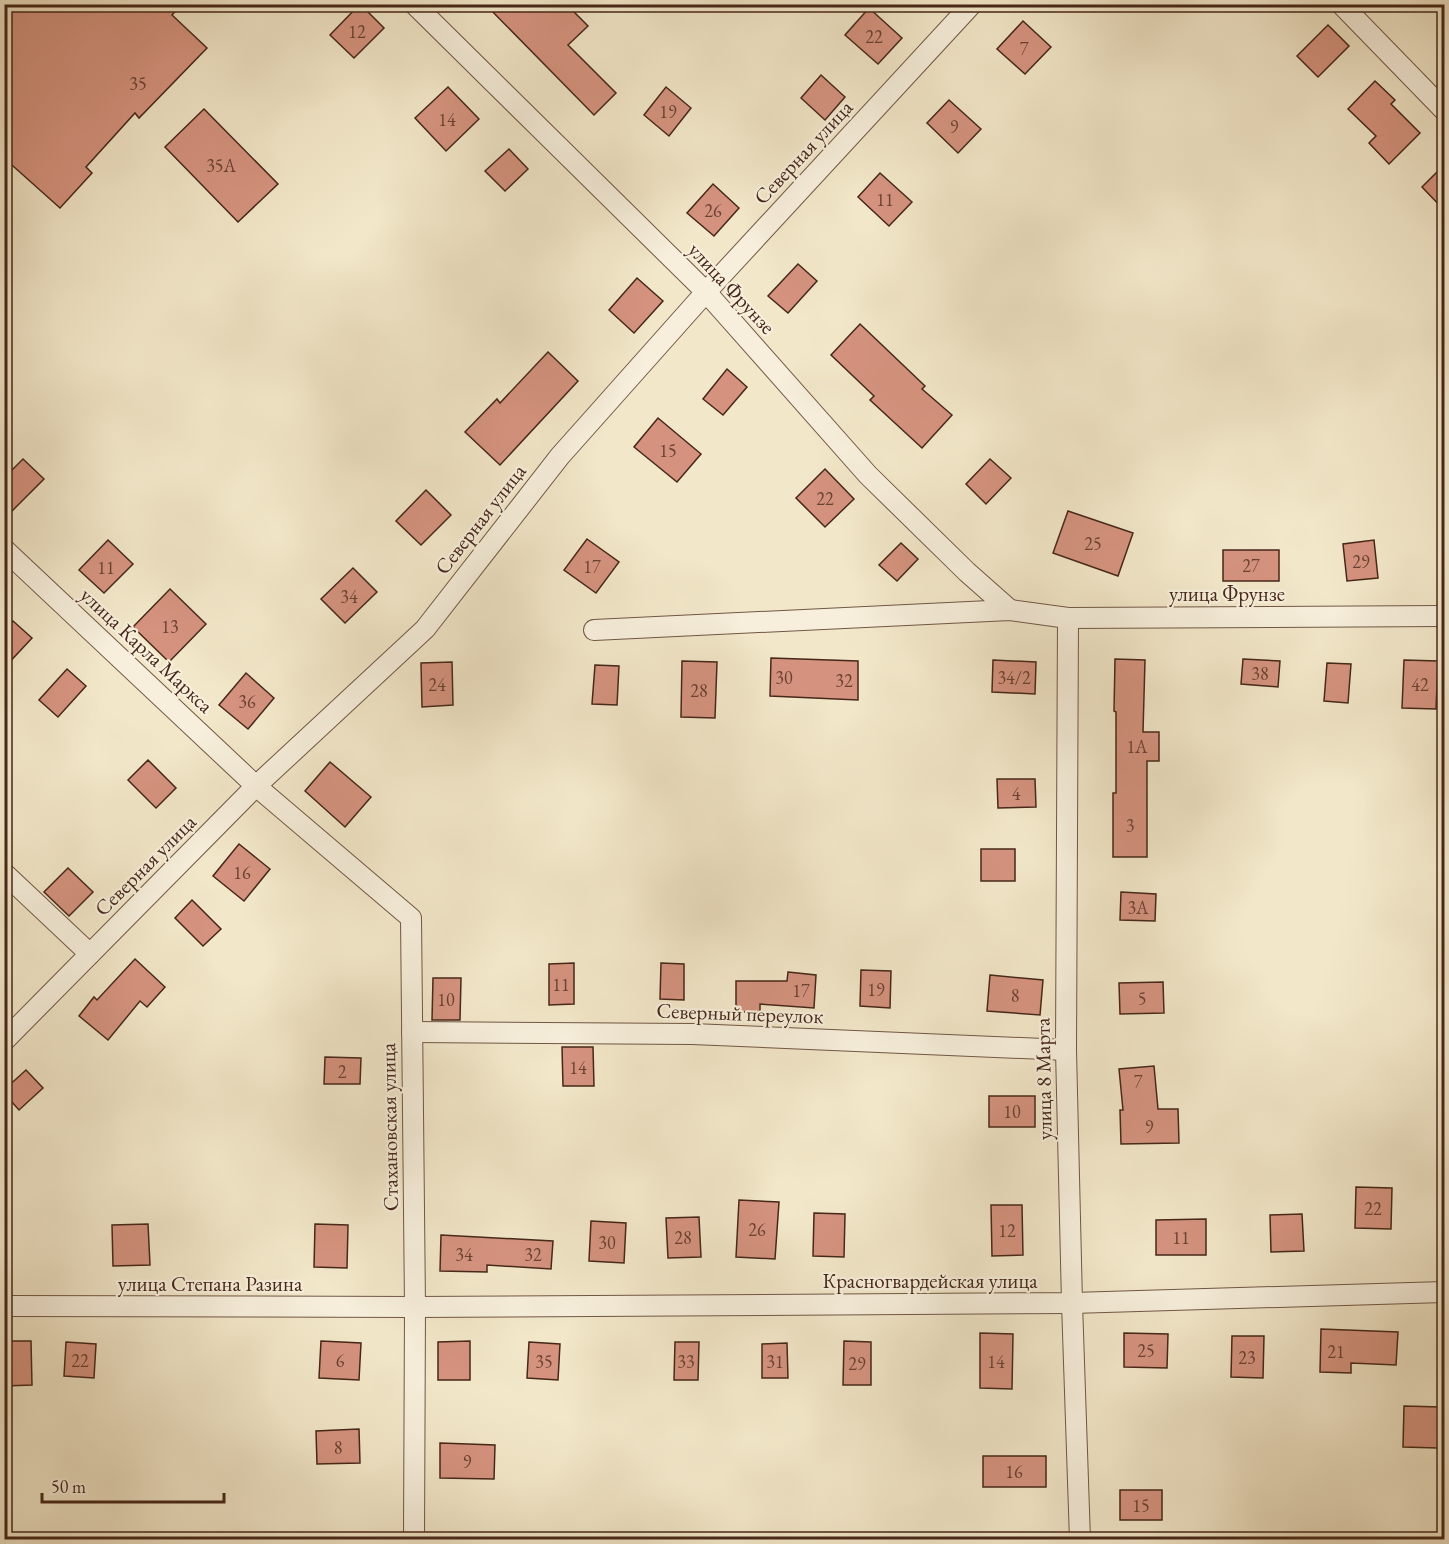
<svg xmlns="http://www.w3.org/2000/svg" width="1449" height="1544" font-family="'EB Garamond',serif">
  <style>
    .building { fill: #d5937f; stroke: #462719; stroke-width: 1.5 }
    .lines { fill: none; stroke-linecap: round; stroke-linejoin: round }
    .street-casing { stroke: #715745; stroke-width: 22 }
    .street { stroke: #f7efdc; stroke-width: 20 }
    .labels { text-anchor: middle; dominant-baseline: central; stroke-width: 4.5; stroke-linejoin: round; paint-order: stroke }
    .number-label { font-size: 18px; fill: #6a4232 }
    .street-label { font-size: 21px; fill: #462719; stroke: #f7efdc }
  </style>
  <rect width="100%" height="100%" fill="#f2e7c9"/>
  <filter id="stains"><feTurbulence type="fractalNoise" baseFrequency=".00333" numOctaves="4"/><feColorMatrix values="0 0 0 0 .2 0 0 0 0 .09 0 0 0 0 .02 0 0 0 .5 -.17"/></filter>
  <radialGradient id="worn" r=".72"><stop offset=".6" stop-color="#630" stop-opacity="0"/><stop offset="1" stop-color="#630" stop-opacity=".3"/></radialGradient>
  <g class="building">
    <path d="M4,4h178l-10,11 35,33 -68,70 -4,-5 -49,54 6,6 -32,35 -56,-50z"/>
    <path d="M360,4l24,24 -30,30 -24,-23z"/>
    <path d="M485,4h81l22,22 -20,19 48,48 -22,22z"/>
    <path d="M869,8l33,30 -24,26 -33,-29z"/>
    <path d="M1023,21l28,26 -26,27 -28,-25z"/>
    <path d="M1328,25l21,21 -31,31 -21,-21z"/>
    <path d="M821,75l24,22 -20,23 -24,-22z"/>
    <path d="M1375,81l20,19 -4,4 29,29 -31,31 -20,-21 7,-7 -28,-27z"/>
    <path d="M448,87l31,32 -33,32 -31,-33z"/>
    <path d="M666,87l25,21 -22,28 -25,-21z"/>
    <path d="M949,100l32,29 -23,24 -31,-30z"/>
    <path d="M204,109l74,75 -40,38 -73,-75z"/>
    <path d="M509,149l19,20 -23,22 -20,-20z"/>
    <path d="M1444,165v45l-22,-23z"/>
    <path d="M880,173l32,29 -23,24 -31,-29z"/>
    <path d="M713,184l26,24 -25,28 -27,-23z"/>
    <path d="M798,264l19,17 -29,32 -20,-17z"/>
    <path d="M637,278l26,23 -29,32 -25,-23z"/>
    <path d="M860,324l65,62 -3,3 30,26 -30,33 -52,-48 4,-4 -43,-41z"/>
    <path d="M548,352l30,29 -78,84 -35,-33 32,-33 3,4z"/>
    <path d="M727,369l20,18 -24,28 -20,-16z"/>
    <path d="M658,418l43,36 -24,28 -43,-35z"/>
    <path d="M23,459l21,20 -40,40v-41z"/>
    <path d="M990,459l21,19 -25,26 -20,-20z"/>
    <path d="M825,469l29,30 -29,28 -29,-29z"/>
    <path d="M426,490l25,25 -30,30 -25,-24z"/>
    <path d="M1068,511l65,22 -15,43 -65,-23z"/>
    <path d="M587,539l32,23 -23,31 -32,-23z"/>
    <path d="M108,540l25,24 -29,29 -25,-23z"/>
    <path d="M1374,540l4,38 -31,3 -4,-37z"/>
    <path d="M901,543l17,16 -21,22 -18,-16z"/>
    <rect x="1223" y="550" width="56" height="31"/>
    <path d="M353,568l24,24 -32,31 -24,-24z"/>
    <path d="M170,589l36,35 -37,38 -36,-35z"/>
    <path d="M13,621l19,17 -28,30v-37z"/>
    <path d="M771,658l87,3v39l-88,-4z"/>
    <path d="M1115,659l30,1 -2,72h16v29h-12v96h-34v-64h3v-81l-2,-1z"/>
    <path d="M1243,659l37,2 -2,26 -37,-3z"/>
    <path d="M993,660l43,2 -1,32 -43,-2z"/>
    <path d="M1404,660l34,1 -2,48 -34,-1z"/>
    <path d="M682,661l35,1 -2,56 -34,-1z"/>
    <path d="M452,662l1,43 -31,2 -1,-44z"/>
    <path d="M1327,663l24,1 -3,39 -24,-2z"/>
    <path d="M595,665l24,1 -2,39 -25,-1z"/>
    <path d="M67,669l19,17 -28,31 -19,-17z"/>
    <path d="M246,673l28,25 -26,31 -29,-24z"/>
    <path d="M148,760l28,28 -20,20 -28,-28z"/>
    <path d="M330,762l41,35 -26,30 -40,-36z"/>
    <path d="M997,779h38l1,28 -38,1z"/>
    <path d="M239,844l31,25 -26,32 -31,-25z"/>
    <rect x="981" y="849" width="34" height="32"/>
    <path d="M68,868l25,24 -24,24 -25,-24z"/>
    <path d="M1121,892l35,2 -1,27 -35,-1z"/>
    <path d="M192,900l29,29 -18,17 -28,-28z"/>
    <path d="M135,959l30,28 -18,20 -7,-6 -32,39 -29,-24 15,-19 3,3z"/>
    <path d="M574,963v41l-25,1v-41z"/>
    <path d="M661,963l23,1v36l-24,-1z"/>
    <path d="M861,970l30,1 -1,37 -30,-2z"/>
    <path d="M788,972l28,3 -2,33 -54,-4v8h-24v-31h51z"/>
    <path d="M990,975l53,5 -3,35 -53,-4z"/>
    <path d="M433,978h28l-1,42h-28z"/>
    <path d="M1163,982l1,31 -44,1 -1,-31z"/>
    <path d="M562,1047h31l1,39h-31z"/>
    <path d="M325,1057l36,1 -1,26h-36z"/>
    <path d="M1154,1066l4,43h20l1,34 -58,1 -1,-34h3l-4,-41z"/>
    <path d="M26,1070l17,18 -24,22 -15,-17v-3z"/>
    <rect x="989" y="1096" width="46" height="31"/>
    <path d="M1356,1187l36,1 -1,41 -36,-1z"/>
    <path d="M739,1200l40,2 -4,57 -39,-2z"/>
    <path d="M991,1205h31l1,50 -31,1z"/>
    <path d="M814,1213l31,1 -1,43 -31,-1z"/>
    <path d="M1302,1214l2,37 -33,1 -1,-37z"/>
    <path d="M699,1217l2,40 -33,1 -2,-40z"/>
    <path d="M1206,1219v36h-50v-35z"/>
    <path d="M591,1221l35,2 -2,40 -35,-2z"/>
    <path d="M148,1224l2,41 -37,1 -1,-41z"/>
    <path d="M315,1224l33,1 -1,43 -33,-1z"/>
    <path d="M441,1235l112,6 -2,28 -64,-4v7l-47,-1z"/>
    <path d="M1321,1329l77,3 -2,33 -45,-2v10l-31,-1z"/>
    <path d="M980,1333l33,1 -1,55 -32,-1z"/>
    <path d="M1124,1333l44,1 -1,34 -43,-1z"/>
    <path d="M1232,1336h32l-1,42 -32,-1z"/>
    <path d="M4,1341h27l1,44 -28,1z"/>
    <path d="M321,1341l40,2 -2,37 -40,-2z"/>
    <path d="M470,1341v39h-32v-38z"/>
    <path d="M844,1341l27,1v43h-28z"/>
    <path d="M66,1342l30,2 -2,34 -30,-2z"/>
    <path d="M529,1342l31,2 -2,36 -31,-2z"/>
    <path d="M675,1342h24l-1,38h-24z"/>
    <path d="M787,1343l1,35h-26v-34z"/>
    <path d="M1404,1406l36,1 -2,41 -35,-1z"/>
    <path d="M359,1429l1,34 -43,1 -1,-33z"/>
    <path d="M440,1443l55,2 -1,34 -54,-1z"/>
    <rect x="983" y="1456" width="63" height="31"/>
    <rect x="1120" y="1490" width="42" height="30"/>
  </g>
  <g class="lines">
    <g class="street-casing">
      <g id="street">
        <path d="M414,4l292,288 162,183 99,97 43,38"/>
        <path d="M1341,4l103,106"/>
        <path d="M4,549l252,237 155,132 4,389 -1,233"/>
        <path d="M1068,618l-2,432 6,253 8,237"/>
        <path d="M594,630l416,-20 58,8 376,-2"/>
        <path d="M4,873l86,81"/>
        <path d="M412,1032l280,2 374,16"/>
        <path d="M4,1041l252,-255 169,-157 135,-173 146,-164 266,-288"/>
        <path d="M4,1306l411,1 657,-4 372,-11"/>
      </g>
    </g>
    <use href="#street" class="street"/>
  </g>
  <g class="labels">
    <g class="number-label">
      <text x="357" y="31">12</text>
      <text x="874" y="36">22</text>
      <text x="1024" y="48">7</text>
      <text x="138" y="83">35</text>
      <text x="668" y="111">19</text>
      <text x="447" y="119">14</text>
      <text x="954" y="126">9</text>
      <text x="221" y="165">35А</text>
      <text x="885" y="199">11</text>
      <text x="713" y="210">26</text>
      <text x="668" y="450">15</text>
      <text x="825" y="498">22</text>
      <text x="1093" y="543">25</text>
      <text x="1361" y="561">29</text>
      <text x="1251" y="565">27</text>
      <text x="592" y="566">17</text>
      <text x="106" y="567">11</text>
      <text x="349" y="596">34</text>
      <text x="170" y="626">13</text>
      <text x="1260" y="673">38</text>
      <text x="784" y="677">30</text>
      <text x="1014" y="677">34/2</text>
      <text x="844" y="680">32</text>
      <text x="437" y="684">24</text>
      <text x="1420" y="684">42</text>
      <text x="699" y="690">28</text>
      <text x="247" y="701">36</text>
      <text x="1137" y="746">1А</text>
      <text x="1016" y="793">4</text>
      <text x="1130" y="825">3</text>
      <text x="242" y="872">16</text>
      <text x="1138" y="907">3А</text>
      <text x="561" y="984">11</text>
      <text x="876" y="989">19</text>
      <text x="801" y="990">17</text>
      <text x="1015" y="995">8</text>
      <text x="1142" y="998">5</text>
      <text x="446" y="999">10</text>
      <text x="578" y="1067">14</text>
      <text x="342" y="1071">2</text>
      <text x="1138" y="1081">7</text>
      <text x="1012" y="1111">10</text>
      <text x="1149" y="1126">9</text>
      <text x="1373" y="1208">22</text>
      <text x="757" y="1229">26</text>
      <text x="1007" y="1230">12</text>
      <text x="683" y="1237">28</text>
      <text x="1181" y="1237">11</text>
      <text x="607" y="1242">30</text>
      <text x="464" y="1254">34</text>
      <text x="533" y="1254">32</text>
      <text x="1146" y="1350">25</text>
      <text x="1336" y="1351">21</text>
      <text x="1247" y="1357">23</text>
      <text x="80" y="1360">22</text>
      <text x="340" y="1360">6</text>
      <text x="544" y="1361">35</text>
      <text x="686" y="1361">33</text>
      <text x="775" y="1361">31</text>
      <text x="996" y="1361">14</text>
      <text x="857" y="1363">29</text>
      <text x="338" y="1447">8</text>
      <text x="467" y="1461">9</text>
      <text x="1014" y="1471">16</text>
      <text x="1141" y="1505">15</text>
    </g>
    <g class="street-label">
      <text transform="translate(803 152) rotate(-47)">Северная улица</text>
      <text transform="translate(732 288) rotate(47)">улица Фрунзе</text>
      <text transform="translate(480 519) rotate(-52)">Северная улица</text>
      <text x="1227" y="593">улица Фрунзе</text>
      <text transform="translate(147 650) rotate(43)">улица Карла Маркса</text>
      <text transform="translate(145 865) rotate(-45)">Северная улица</text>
      <text transform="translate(740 1013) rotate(2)">Северный переулок</text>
      <text transform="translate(1043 1079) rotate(-91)">улица 8 Марта</text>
      <text transform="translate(389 1127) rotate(-91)">Стахановская улица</text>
      <text x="930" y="1280">Красногвардейская улица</text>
      <text x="210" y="1283">улица Степана Разина</text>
    </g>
  </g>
  <rect width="1449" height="1544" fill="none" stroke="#f2e7c9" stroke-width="24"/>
  <rect x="6" y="6" width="1437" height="1532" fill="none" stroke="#462719" stroke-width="3"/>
  <rect x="12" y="12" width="1425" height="1520" fill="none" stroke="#462719" stroke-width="1.5"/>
  <path d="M42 1493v9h182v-9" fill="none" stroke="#462719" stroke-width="3"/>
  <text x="51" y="1493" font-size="18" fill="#462719" stroke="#f7efdc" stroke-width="4.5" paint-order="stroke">50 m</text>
  <rect width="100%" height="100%" filter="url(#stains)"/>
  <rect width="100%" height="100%" fill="url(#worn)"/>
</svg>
